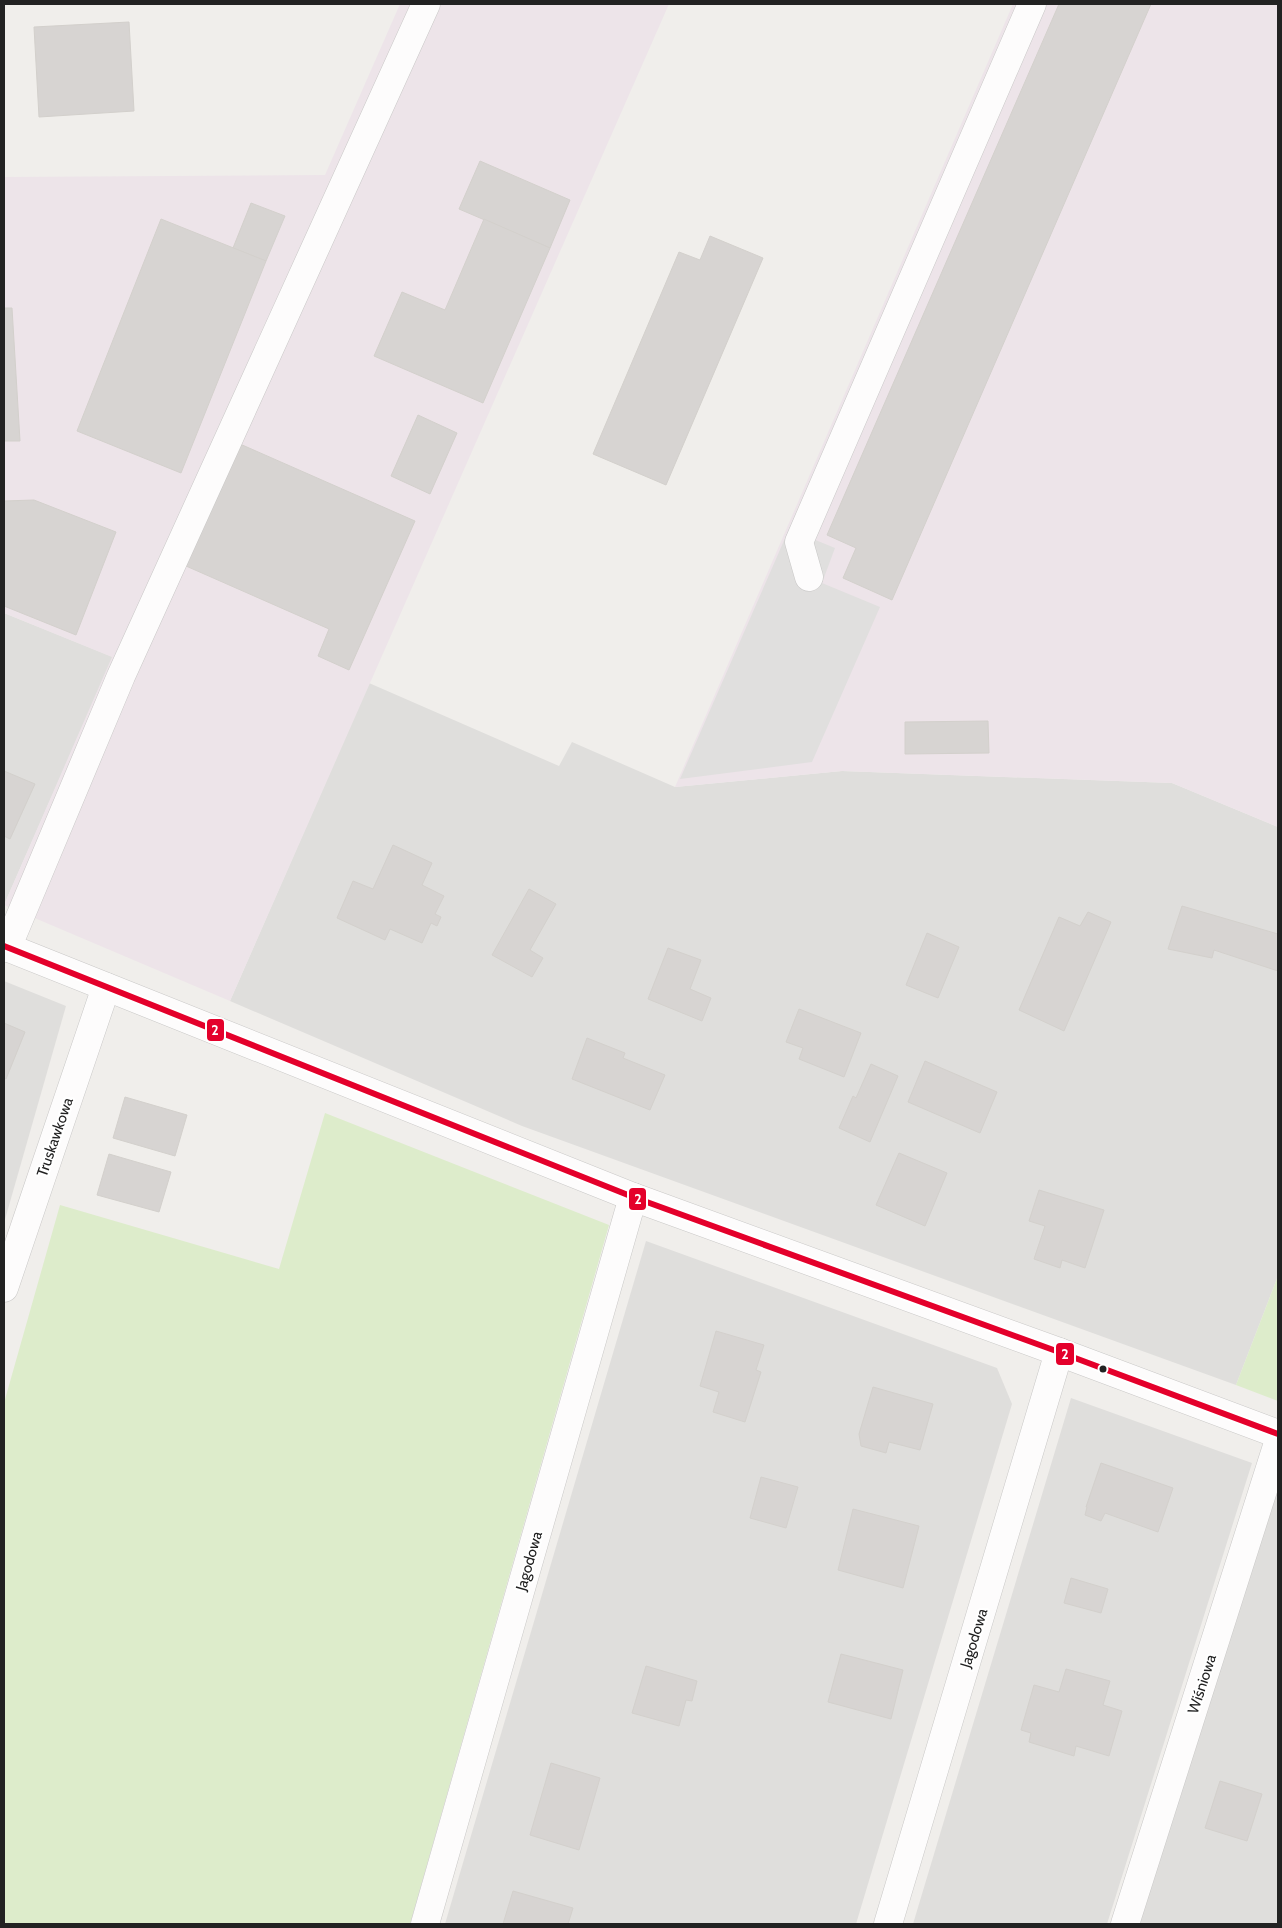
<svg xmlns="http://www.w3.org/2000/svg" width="1282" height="1928" font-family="Cabin,sans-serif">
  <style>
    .residential { fill: #dfdedc }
    .industrial { fill: #ede4e9 }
    .grass { fill: #ddeccb }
    .parking { fill: #e0dfde }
    .building { fill: #d7d4d2; stroke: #d3d0cc }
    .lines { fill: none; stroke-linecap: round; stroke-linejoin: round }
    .minor-casing { stroke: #c9c8c7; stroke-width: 29 }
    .minor { stroke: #fdfcfc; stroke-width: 28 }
    .bus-1-casing { stroke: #fff; stroke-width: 10 }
    .bus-1 { stroke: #e4002b; stroke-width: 6 }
    .bus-dot { fill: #222; stroke: #fff; stroke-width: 2 }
    .labels { text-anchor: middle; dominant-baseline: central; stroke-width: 4.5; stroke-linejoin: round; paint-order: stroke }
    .street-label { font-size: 15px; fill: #222; stroke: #fff }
    .line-badge { stroke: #fff; stroke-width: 2 }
    .badge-label { font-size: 14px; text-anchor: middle; font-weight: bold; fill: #fff }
  </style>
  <rect width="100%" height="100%" fill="#f0eeeb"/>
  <g class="residential">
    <path d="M4,613l109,44 -109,248z"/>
    <path d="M369,683l190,83 13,-24 103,45 167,-16 330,12 106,44v449l-42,109 -714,-259 -292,-125z"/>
    <path d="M4,981l62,25 -62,217z"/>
    <path d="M646,1241l351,127 15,36 -156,520h-411z"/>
    <path d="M1071,1398l181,65 -145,461h-194z"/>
    <path d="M1278,1480v444h-139z"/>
  </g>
  <g class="industrial">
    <path d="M400,4h269l-439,997 -226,-96 108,-248 -108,-44v-436l321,-2z"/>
    <path d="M1013,4h265v823l-106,-44 -330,-12 -167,16z"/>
  </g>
  <g class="grass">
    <path d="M325,1113l284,112 -199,699h-406v-521l56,-198 219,64z"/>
    <path d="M1278,1276v125l-42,-16z"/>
  </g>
  <path class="parking" d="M796,513l23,9 -6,17 22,9 -13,35 58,24 -68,155 -132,17z"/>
  <g class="building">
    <path d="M1059,4h92l-259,596 -49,-22 13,-30 -29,-13z"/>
    <path d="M129,22l5,89 -95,6 -5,-90z"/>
    <path d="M480,161l90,39 -20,48 -91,-39z"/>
    <path d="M251,203l34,13 -19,45 -33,-13z"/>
    <path d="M161,219l105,42 -85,212 -104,-42z"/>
    <path d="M484,219l66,29 -67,155 -109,-47 28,-64 43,18z"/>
    <path d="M710,236l53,22 -97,227 -73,-31 86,-202 21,8z"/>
    <path d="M4,308h8l8,133h-16z"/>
    <path d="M418,415l39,18 -27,61 -39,-18z"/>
    <path d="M240,444l175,77 -66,149 -31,-14 11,-27 -143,-63z"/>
    <path d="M34,500l82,32 -40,103 -72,-29v-105z"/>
    <path d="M988,721l1,32 -84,1v-32z"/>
    <path d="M4,771l31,13 -25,55 -6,-3z"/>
    <path d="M393,845l39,18 -10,22 22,11 -9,18 6,3 -4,9 -6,-3 -9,20 -32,-14 -5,11 -48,-22 16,-37 20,8z"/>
    <path d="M529,889l27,15 -26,46 13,8 -11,19 -40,-22z"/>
    <path d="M1182,906l96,28v37l-64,-21 -2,8 -44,-9z"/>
    <path d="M1088,912l23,10 -47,109 -45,-21 40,-93 21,9z"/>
    <path d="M927,933l32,14 -21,51 -32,-13z"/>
    <path d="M668,948l33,12 -11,29 21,9 -9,23 -54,-22z"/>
    <path d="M799,1009l62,24 -17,44 -45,-18 4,-11 -17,-6z"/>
    <path d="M4,1023l21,9 -19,47 -2,-1z"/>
    <path d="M587,1038l38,15 -2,5 42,17 -15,35 -78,-31z"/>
    <path d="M925,1061l72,31 -17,41 -72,-31z"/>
    <path d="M871,1064l27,12 -28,66 -31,-14 14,-32 3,2z"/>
    <path d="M125,1097l62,18 -12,41 -62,-18z"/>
    <path d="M899,1153l48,20 -22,53 -49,-21z"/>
    <path d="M109,1154l62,18 -12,40 -62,-17z"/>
    <path d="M1039,1190l65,20 -19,58 -23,-8 -2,8 -26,-9 11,-33 -16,-5z"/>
    <path d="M716,1331l48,14 -8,25 5,2 -16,50 -32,-10 6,-20 -19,-6z"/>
    <path d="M873,1387l60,17 -13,46 -31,-8 -3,11 -25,-7 -2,-12z"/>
    <path d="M1101,1463l72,25 -15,44 -53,-19 -4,8 -16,-6 2,-8h-1z"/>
    <path d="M761,1477l37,10 -12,41 -36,-10z"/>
    <path d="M853,1509l66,17 -16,62 -65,-18z"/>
    <path d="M1071,1578l37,11 -7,24 -37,-10z"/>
    <path d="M841,1654l62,16 -12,49 -63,-17z"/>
    <path d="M646,1666l51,15 -5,20 -6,-1 -7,26 -47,-13z"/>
    <path d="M1066,1669l44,12 -7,24 19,6 -13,45 -33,-10 -2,10 -45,-14 2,-9 -10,-3 13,-45 25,7z"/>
    <path d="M551,1763l49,15 -21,72 -49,-15z"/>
    <path d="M1220,1781l42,13 -15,47 -42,-13z"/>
    <path d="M513,1891l60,17 -5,16h-65z"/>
  </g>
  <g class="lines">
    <g class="minor-casing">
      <g id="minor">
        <path d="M809,577l-10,-35 233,-538"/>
        <path d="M4,946l629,251 426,155 219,82"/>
        <path d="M7,948l114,-272 305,-672"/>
        <path d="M4,1288l102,-301"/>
        <path d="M425,1924l208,-727"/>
        <path d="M888,1924l171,-572"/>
        <path d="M1125,1924l153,-481"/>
      </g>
    </g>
    <use href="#minor" class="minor"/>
    <g class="bus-1-casing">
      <path id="bus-1" d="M4,946l629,251 426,155 219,82"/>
    </g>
    <use href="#bus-1" class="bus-1"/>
  </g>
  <circle class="bus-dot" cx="1103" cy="1369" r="4.5"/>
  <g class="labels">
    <g class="street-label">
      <text transform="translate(55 1137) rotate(-71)">Truskawkowa</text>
      <text transform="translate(529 1561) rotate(-74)">Jagodowa</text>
      <text transform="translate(974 1638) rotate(-73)">Jagodowa</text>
      <text transform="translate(1202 1684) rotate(-72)">Wiśniowa</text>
    </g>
  </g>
  <g class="line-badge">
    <rect x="206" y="1018" width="19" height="24" rx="5" fill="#e4002b"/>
    <rect x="628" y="1187" width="19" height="24" rx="5" fill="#e4002b"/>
    <rect x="1055" y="1342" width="20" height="24" rx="5" fill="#e4002b"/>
  </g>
  <g class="badge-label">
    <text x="215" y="1035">2</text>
    <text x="638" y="1204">2</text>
    <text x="1065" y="1359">2</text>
  </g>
  <rect width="1282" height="1928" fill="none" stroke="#222222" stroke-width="10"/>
</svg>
